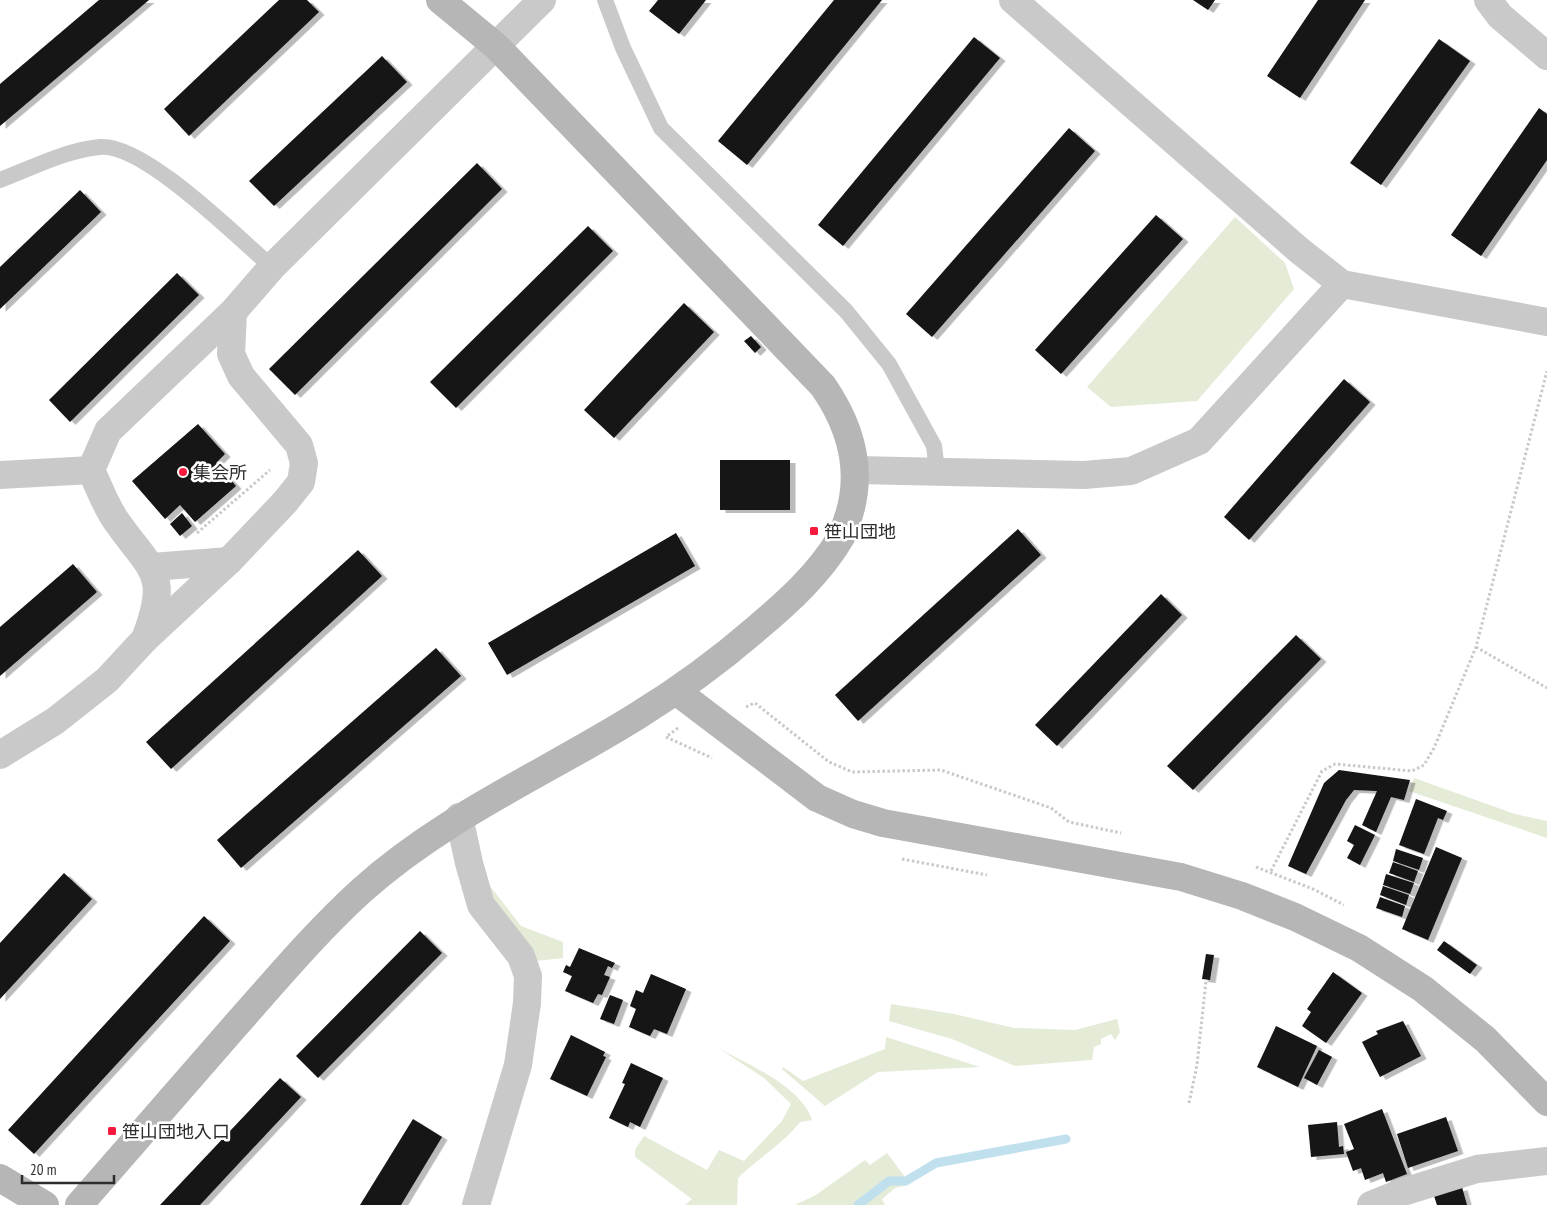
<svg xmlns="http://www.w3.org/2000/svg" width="1547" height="1205" font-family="'PT Sans Narrow','Noto Sans JP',sans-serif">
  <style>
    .green { fill: #e4ebd7 }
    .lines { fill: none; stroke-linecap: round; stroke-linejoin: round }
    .stream { stroke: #c0e0ee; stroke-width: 9 }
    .building { fill: #131313; filter: url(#shadow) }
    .path { stroke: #c9c9c9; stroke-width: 3; stroke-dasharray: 2.5 2.5; stroke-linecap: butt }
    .lane { stroke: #c9c9c9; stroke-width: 16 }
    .street { stroke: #c9c9c9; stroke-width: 28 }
    .secondary { stroke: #b6b6b6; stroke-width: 28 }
    .poi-dot { fill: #f7193e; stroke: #fff; stroke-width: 2 }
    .labels { text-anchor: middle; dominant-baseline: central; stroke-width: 5; stroke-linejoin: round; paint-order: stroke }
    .poi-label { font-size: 18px; fill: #2c2c2c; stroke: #fff; text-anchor: start }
  </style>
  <defs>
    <filter id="shadow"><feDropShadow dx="5.5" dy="3" stdDeviation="0" flood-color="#0004"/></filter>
  </defs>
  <rect width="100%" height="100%" fill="#fff"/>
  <g class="green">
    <path d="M1235,217l50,46 9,26 -97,112 -86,6 -24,-20z"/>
    <path d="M1414,778l101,36 32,7v17l-138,-47z"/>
    <path d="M490,886l31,40 42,16v16l-27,3 -40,-54z"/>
    <path d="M891,1004l63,10 60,14 61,2 42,-11 3,13 -5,8 -4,-6 -10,5v5l-7,3 -2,13 -77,6 -63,-27 -63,-18z"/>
    <path d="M886,1037l94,30 -102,5 -53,34 -43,-37 1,-2 20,14 82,-32z"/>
    <path d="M718,1048c29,16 83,38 94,72l-12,2c-18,23 -42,36 -62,56l-1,27h-52l7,-6 -57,-42v-7l9,-14 63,34 12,-20 25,11 38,-40 9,-17 -27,-26z"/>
    <path d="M887,1153l18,24 2,8 -12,3 -13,11 3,6h-90l21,-10 49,-35 5,5z"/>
  </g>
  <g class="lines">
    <path class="stream" d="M858,1205l31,-24h17l30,-18 130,-24"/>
  </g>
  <g class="building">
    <path d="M99,0h50l-149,126v-42z"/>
    <path d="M279,0h28l12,12 -130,124 -25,-27z"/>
    <path d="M658,0h48l-27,34 -30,-23z"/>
    <path d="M834,0h48l-135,165 -29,-24z"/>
    <path d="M1193,0h22l-7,10z"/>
    <path d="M1318,0h47l-65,98 -33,-22z"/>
    <path d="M974,37l26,21 -157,188 -25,-21z"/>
    <path d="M1439,39l31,22 -89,124 -31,-22z"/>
    <path d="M382,56l25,26 -133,124 -25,-25z"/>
    <path d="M1539,108l8,6v46l-66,96 -30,-21z"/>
    <path d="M1069,128l26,23 -163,186 -26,-23z"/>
    <path d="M477,163l25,26 -207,206 -26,-26z"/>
    <path d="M80,190l21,22 -101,97v-42z"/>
    <path d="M1156,215l27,24 -122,135 -26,-24z"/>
    <path d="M588,226l25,25 -157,157 -26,-26z"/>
    <path d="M177,273l22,22 -129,127 -21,-22z"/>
    <path d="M684,303l30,29 -100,106 -30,-28z"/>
    <path d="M751,336l10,11 -6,6 -11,-12z"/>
    <path d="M1344,379l26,23 -121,138 -25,-23z"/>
    <path d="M198,424l27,30 -9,9 20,23 -41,36 -15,-17 -15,14 -33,-38z"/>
    <rect x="720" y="460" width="70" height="50"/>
    <path d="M182,513l10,13 -12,10 -10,-12z"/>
    <path d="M1018,529l23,26 -183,166 -23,-26z"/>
    <path d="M676,533l19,33 -188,109 -19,-32z"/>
    <path d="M358,550l24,26 -211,193 -25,-27z"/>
    <path d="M73,564l24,28 -97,84v-49z"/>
    <path d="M1161,594l21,21 -125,131 -22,-21z"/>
    <path d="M1296,635l25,24 -128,131 -26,-24z"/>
    <path d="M436,648l25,28 -220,192 -24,-28z"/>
    <path d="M1339,770l71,10 -6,20 -13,-3 -15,35 -14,-7 15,-34 -23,-1 -8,10 -40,74 -18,-8 36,-83z"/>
    <path d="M1416,799l31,12 -4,9 -5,-2 -14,36 -25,-9z"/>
    <path d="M1355,825l20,10 -15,30 -13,-7 7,-13 -7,-4z"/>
    <path d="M1436,847l26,11 -34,82 -26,-11z"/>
    <path d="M1396,849l27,9 -4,12 -26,-9z"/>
    <path d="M1393,862l25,9 -4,11 -25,-9z"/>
    <path d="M64,873l28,26 -92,100v-56z"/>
    <path d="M1386,874l28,9 -4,11 -27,-9z"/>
    <path d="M1383,886l26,9 -3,10 -26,-10z"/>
    <path d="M1380,897l25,9 -3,11 -26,-9z"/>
    <path d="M204,916l26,25 -196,213 -26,-24z"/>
    <path d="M420,931l22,22 -124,125 -22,-22z"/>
    <path d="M1444,941l33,24 -7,9 -33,-24z"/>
    <path d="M579,948l36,15 -3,5 -4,-2 -4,9 6,2 -8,18 -4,-1 -5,9 -28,-12 7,-15 -9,-4 3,-7 4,2z"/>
    <path d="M1206,954l8,1 -4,25 -8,-1z"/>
    <path d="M1333,972l29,21 -36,50 -24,-17 9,-14 -4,-3z"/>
    <path d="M651,974l35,15 -19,45 -13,-5 -4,7 -21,-9 7,-18 -6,-3 6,-16 7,3z"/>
    <path d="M610,995l13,5 -9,24 -14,-5z"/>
    <path d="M1403,1021l18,35 -41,21 -18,-35 16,-8 -2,-3z"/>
    <path d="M1276,1026l41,20 -19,41 -41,-20z"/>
    <path d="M571,1035l34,17 -2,4 3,1 -19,39 -37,-17z"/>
    <path d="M1319,1050l13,7 -15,28 -13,-7z"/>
    <path d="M631,1063l32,15 -23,49 -10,-5 -2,5 -19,-9 16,-34 -3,-1z"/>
    <path d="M280,1078l21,19 -101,108h-40z"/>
    <path d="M1382,1109l25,65 -21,8 -3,-9 -18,7 -4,-12 -8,3 -7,-19 8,-3 -10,-25z"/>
    <path d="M1446,1117l12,34 -50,17 -11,-34z"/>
    <path d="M413,1119l29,18 -41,68h-41z"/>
    <path d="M1337,1122l2,25 4,-1 1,8 -33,3 -3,-32z"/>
    <path d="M1462,1187l5,18h-30l-3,-9z"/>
  </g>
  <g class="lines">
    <g class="path">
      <path d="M197,533l73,-63"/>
      <path d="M1476,647l71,41"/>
      <path d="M746,707l9,-4 74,59 23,10 89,-2 110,38 18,14 52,11"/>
      <path d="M678,728l-12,9 46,21"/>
      <path d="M902,859l85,16"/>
      <path d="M1256,867l57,22 31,16"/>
      <path d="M1271,871l51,-100 13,-7 77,7 12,-6 10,-17 42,-101 71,-276"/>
      <path d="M1189,1103l8,-38 9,-84"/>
    </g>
    <g class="lane">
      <path d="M605,0l18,48 38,80 185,183 43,53 45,82 3,24"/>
      <path d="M0,180c32,-12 66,-30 100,-33 44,-4 138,91 172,120"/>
    </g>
    <g class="street">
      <path d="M1013,0l287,251 42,33 205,38"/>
      <path d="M1488,0l12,16 47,40"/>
      <path d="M856,470l228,5 47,-4 68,-30 143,-157"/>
      <path d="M0,475l91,-5"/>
      <path d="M152,567l77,-6"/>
      <path d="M145,639c25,-66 8,-66 -28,-117 -11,-15 -18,-35 -26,-52l17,-39 125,-119 39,-45 270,-267"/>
      <path d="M0,755l55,-34 52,-41 38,-41 84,-78 56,-59 16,-20 3,-19 -5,-18 -58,-69 -10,-22 2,-42"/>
      <path d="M459,817l10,46 12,42 40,51 7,20 -1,27 -9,62 -42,140"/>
      <path d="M1371,1205l32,-13 74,-23 70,-8"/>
    </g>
    <g class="secondary">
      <path d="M676,691l141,107 36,16 30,9 298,54 61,19 53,21 64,31 64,41 62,50 62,63"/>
      <path d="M0,1178l45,27"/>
      <path d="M79,1205c52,-60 104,-119 156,-179 41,-46 80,-93 126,-135 82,-74 183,-117 276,-175 42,-26 82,-55 120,-88 31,-26 63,-55 84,-91 4,-6 5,-15 8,-22 14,-46 1,-90 -26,-129l-326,-339 -57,-47"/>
    </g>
  </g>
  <g class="poi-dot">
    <circle cx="183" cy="472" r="5"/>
    <rect x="809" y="526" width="10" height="10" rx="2.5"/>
    <rect x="107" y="1126" width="10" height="10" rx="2.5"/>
  </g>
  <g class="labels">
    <g class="poi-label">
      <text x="193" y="472">集会所</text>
      <text x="824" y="531">笹山団地</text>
      <text x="122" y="1131">笹山団地入口</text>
    </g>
  </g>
  <path d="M22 1175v8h92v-8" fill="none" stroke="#2c2c2c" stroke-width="2.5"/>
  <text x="30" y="1175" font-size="15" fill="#2c2c2c" stroke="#ffffff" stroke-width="4" paint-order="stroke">20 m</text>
</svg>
